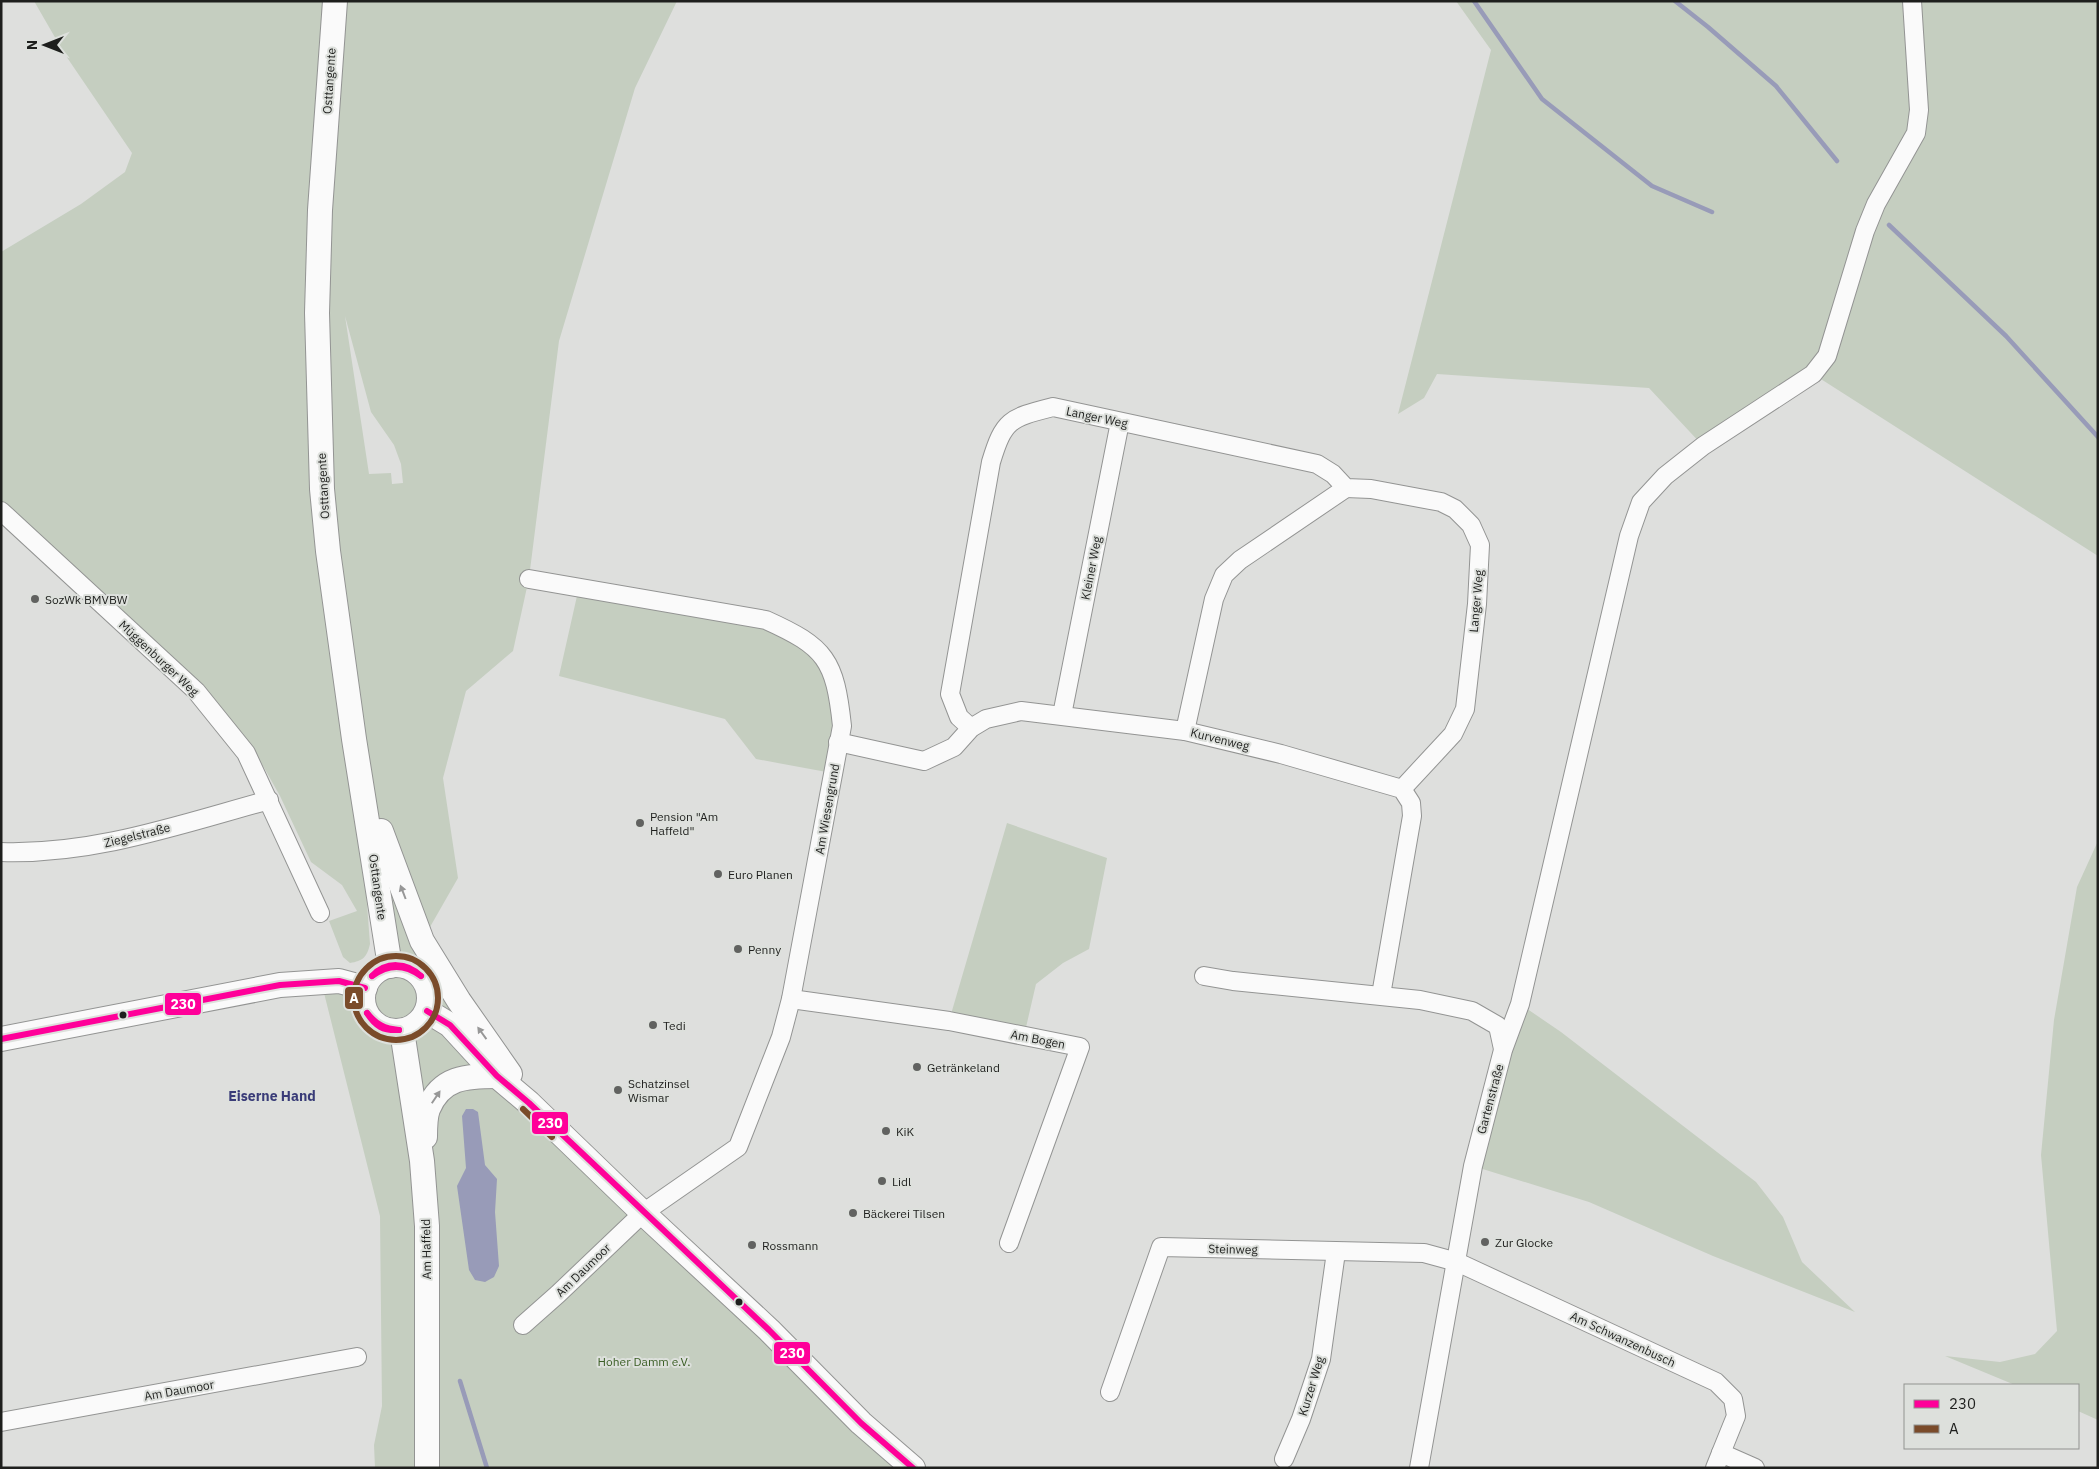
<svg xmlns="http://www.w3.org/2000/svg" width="2099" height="1469" font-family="'IBM Plex Sans',sans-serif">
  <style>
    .green { fill: #c5cec0; fill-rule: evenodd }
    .water { fill: #989bb8 }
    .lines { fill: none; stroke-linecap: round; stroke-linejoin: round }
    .stream { stroke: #989bb8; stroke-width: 4.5 }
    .street-casing { stroke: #939493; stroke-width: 20 }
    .secondary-casing { stroke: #939493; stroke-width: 26 }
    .street { stroke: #fafafa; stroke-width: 18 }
    .secondary { stroke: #fafafa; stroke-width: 24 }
    .bus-1-casing { stroke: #dde0dc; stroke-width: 10 }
    .bus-2-casing { stroke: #dde0dc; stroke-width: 10 }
    .bus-1 { stroke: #f09; stroke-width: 6 }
    .bus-2 { stroke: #7a4b2a; stroke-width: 6 }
    .oneway { fill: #979797 }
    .poi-dot { fill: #616260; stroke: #dde0dc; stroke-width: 2 }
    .bus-dot { fill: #1e1f1d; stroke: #dde0dc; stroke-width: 2 }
    .labels { text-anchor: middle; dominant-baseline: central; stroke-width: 4; stroke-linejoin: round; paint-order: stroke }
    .street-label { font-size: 12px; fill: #1e1f1d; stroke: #dde0dc }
    .poi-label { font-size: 12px; fill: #1e1f1d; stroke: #dde0dc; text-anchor: start }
    .park-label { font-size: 12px; fill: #3b5e25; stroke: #dde0dc }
    .neighbourhood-label { font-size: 14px; font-weight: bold; fill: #3a3c78; stroke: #dde0dc }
    .line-badge { stroke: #dde0dc; stroke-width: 2 }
    .badge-label { font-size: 14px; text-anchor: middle; font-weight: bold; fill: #fff }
  </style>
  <rect width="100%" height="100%" fill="#dedfdd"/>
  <g class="green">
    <path d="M34,1h643l-42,87 -76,253 -30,237 -16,73 -47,40 -23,87 15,100 -36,63 107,162 384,365h-538l-1,-23 8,-39 -2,-190 -59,-235h41l8,-11 19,-8 -27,-123 8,105c-3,13 -7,17 -20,19l-7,-6 -14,-36 28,-10 -15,-26 -31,-23 -31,-66 -27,-48 -252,-247v-249l80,-48 44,-32 7,-19 -68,-100zM345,316l26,96 23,33 7,19 2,19 -11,1 -1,-11 -22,1z"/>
    <path d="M1456,1h642v555l-285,-182 -110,72 -54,-58 -212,-14 -13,24 -26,16 93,-364z"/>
    <path d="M579,587l222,49 37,56 -6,81 -76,-14 -31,-40 -166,-43z"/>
    <path d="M1007,823l100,35 -18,91 -26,14 -27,21 -12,52 -75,-15z"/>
    <path d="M2098,841v579l-20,-9v-26h-63l-70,-29 55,6 35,-8 22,-23 -16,-176 13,-135 23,-133z"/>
    <path d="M1520,1004l41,28 195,150 27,35 19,45 53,50 -142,-56 -124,-54 -116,-36z"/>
  </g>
  <path class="water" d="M466,1109h7l5,3 7,53 12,14 -2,33 4,54 -5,11 -9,5 -10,-2 -6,-10 -12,-84 9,-18 -4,-52z"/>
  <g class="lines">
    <g class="stream">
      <path d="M1474,1l68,98 110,87 60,26"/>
      <path d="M1675,1l33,26 68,59 61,75"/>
      <path d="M1889,225l117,111 92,101"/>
      <path d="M460,1381l27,87"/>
    </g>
    <g class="street-casing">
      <g id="street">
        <path d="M1,511l195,180 50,62 74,160"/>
        <path d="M1062,715l58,-293"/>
        <path d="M971,728l-12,-11 -9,-23 41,-232c13,-43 19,-44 62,-55l264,57 16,10 13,14 25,1 70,13 14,7 16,16 9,20 -3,59 -12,105 -12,25 -51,55"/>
        <path d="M1185,731l29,-132 10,-24 16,-15 106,-72"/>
        <path d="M838,742l86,19 30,-14 17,-19 15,-9 35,-8 164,20 96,23 121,35 9,14 1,13 -31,179"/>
        <path d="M1,852c93,3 180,-28 268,-52"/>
        <path d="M1204,976l29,5 187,19 52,11 26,15 5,23"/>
        <path d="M791,999l158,22 131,26 -71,196"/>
        <path d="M523,1325l35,-31 85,-81 95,-66 43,-110 10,-38 51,-273c-7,-66 -16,-79 -76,-106l-237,-41"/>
        <path d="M1110,1392l51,-145 263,6 33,9 259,120 17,17 3,17 -15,37"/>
        <path d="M1,1422l356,-65"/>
        <path d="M1284,1459l17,-40 20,-60 15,-107"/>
        <path d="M1419,1468l54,-302 30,-116 17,-46 109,-468 12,-34 24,-26 38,-30 110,-72 14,-18 38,-125 11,-27 40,-71 3,-23 -7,-109"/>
        <path d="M1715,1468l6,-15 34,15"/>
      </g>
    </g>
    <g class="secondary-casing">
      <g id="secondary">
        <path d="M335,1l-15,209 -3,103 5,176 6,62 26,188 36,227"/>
        <path d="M381,831l41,110 37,60 51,73"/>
        <circle cx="396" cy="998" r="33"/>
        <path d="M427,1011l23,14 47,51 32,27 114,110 126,117 92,93 52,45"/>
        <path d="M402,1031l20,130 5,65v242"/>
        <path d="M1,1039l279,-54 59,-4 26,7"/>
        <path d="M425,1137c0,-8 0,-20 3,-28 13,-32 38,-33 69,-33"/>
      </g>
    </g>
    <use href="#street" class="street"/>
    <use href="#secondary" class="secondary"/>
    <g class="bus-1-casing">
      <g id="bus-1">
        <path d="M372,976c14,-15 35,-14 49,0"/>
        <path d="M372,976c17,-12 32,-12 49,0"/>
        <path d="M427,1011l23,14 47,51 32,27 240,227 92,93 52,45"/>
        <path d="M367,1013c9,11 17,16 32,17"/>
        <path d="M367,1013c8,13 16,18 32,17"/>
        <path d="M1,1039l279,-54 59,-4 26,7"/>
      </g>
    </g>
    <g class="bus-2-casing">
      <g id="bus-2">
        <circle cx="396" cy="998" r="42"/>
        <path d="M523,1109l29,28"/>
      </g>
    </g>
    <use href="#bus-1" class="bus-1"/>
    <use href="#bus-2" class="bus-2"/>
  </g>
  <defs><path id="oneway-solid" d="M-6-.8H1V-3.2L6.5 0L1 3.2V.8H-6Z" transform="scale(1.25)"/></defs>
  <g class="oneway">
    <use href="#oneway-solid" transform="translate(403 892) rotate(-111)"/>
    <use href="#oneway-solid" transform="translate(482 1033) rotate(-126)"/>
    <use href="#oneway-solid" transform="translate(436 1097) rotate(-56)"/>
  </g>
  <g class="poi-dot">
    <circle cx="35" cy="599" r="5"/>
    <circle cx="640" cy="823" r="5"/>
    <circle cx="718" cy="874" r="5"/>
    <circle cx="738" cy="949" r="5"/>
    <circle cx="653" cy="1025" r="5"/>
    <circle cx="917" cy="1067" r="5"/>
    <circle cx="618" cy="1090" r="5"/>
    <circle cx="886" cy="1131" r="5"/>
    <circle cx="882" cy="1181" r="5"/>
    <circle cx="853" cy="1213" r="5"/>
    <circle cx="1485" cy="1242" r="5"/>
    <circle cx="752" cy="1245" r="5"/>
  </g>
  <g class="bus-dot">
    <circle cx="123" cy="1015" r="4.5"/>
    <circle cx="739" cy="1302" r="4.5"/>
  </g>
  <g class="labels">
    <g class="street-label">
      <text transform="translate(329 81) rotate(-86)">Osttangente</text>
      <text transform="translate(1097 417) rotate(12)">Langer Weg</text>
      <text transform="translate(323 486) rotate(-93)">Osttangente</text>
      <text transform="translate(1091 568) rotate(-79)">Kleiner Weg</text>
      <text transform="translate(1476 601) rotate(-85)">Langer Weg</text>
      <text transform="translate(159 658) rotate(43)">Müggenburger Weg</text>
      <text transform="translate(1220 739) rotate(14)">Kurvenweg</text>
      <text transform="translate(827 809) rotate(-80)">Am Wiesengrund</text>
      <text transform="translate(137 835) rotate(-14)">Ziegelstraße</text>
      <text transform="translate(378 887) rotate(82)">Osttangente</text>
      <text transform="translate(1038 1039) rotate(11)">Am Bogen</text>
      <text transform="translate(1490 1099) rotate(-75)">Gartenstraße</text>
      <text transform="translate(426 1249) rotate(-91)">Am Haffeld</text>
      <text transform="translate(1233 1249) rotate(1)">Steinweg</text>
      <text transform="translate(583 1270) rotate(-44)">Am Daumoor</text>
      <text transform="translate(1623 1339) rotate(25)">Am Schwanzenbusch</text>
      <text transform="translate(1311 1386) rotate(-73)">Kurzer Weg</text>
      <text transform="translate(179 1390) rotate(-10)">Am Daumoor</text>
    </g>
    <g class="poi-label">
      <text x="45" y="599">SozWk BMVBW</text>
      <text x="650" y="816">Pension "Am<tspan x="650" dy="14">Haffeld"</tspan></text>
      <text x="728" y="874">Euro Planen</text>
      <text x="748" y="949">Penny</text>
      <text x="663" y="1025">Tedi</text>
      <text x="927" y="1067">Getränkeland</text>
      <text x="628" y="1083">Schatzinsel<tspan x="628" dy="14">Wismar</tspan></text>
      <text x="896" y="1131">KiK</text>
      <text x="892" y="1181">Lidl</text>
      <text x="863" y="1213">Bäckerei Tilsen</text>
      <text x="1495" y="1242">Zur Glocke</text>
      <text x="762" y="1245">Rossmann</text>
    </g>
    <g class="park-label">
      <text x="644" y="1361">Hoher Damm e.V.</text>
    </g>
    <g class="neighbourhood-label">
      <text x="272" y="1096">Eiserne Hand</text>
    </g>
  </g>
  <g class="line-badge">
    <rect x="344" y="986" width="20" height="24" rx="5" fill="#7a4b2a"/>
    <rect x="164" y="992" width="38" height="24" rx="5" fill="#f09"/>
    <rect x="531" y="1111" width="38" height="24" rx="5" fill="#f09"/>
    <rect x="773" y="1341" width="38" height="24" rx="5" fill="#f09"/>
  </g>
  <g class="badge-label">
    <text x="354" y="1003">A</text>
    <text x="183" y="1009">230</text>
    <text x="550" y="1128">230</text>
    <text x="792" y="1358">230</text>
  </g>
  <rect width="2099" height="1469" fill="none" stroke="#1e1f1d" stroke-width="5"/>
  <rect x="1904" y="1384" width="175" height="65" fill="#dde0dc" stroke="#919390"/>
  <rect x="1914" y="1400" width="25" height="8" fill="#ff0099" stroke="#919390"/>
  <text x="1949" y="1409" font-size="15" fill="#1e1f1d">230</text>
  <rect x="1914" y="1425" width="25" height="8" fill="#7a4b2a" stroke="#919390"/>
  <text x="1949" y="1434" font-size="15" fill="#1e1f1d">A</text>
  <g transform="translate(45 45) rotate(270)" stroke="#dde0dc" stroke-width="4" paint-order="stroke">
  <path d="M0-4L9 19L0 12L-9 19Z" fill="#1e1f1d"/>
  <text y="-8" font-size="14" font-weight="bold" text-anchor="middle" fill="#1e1f1d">N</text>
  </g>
</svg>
